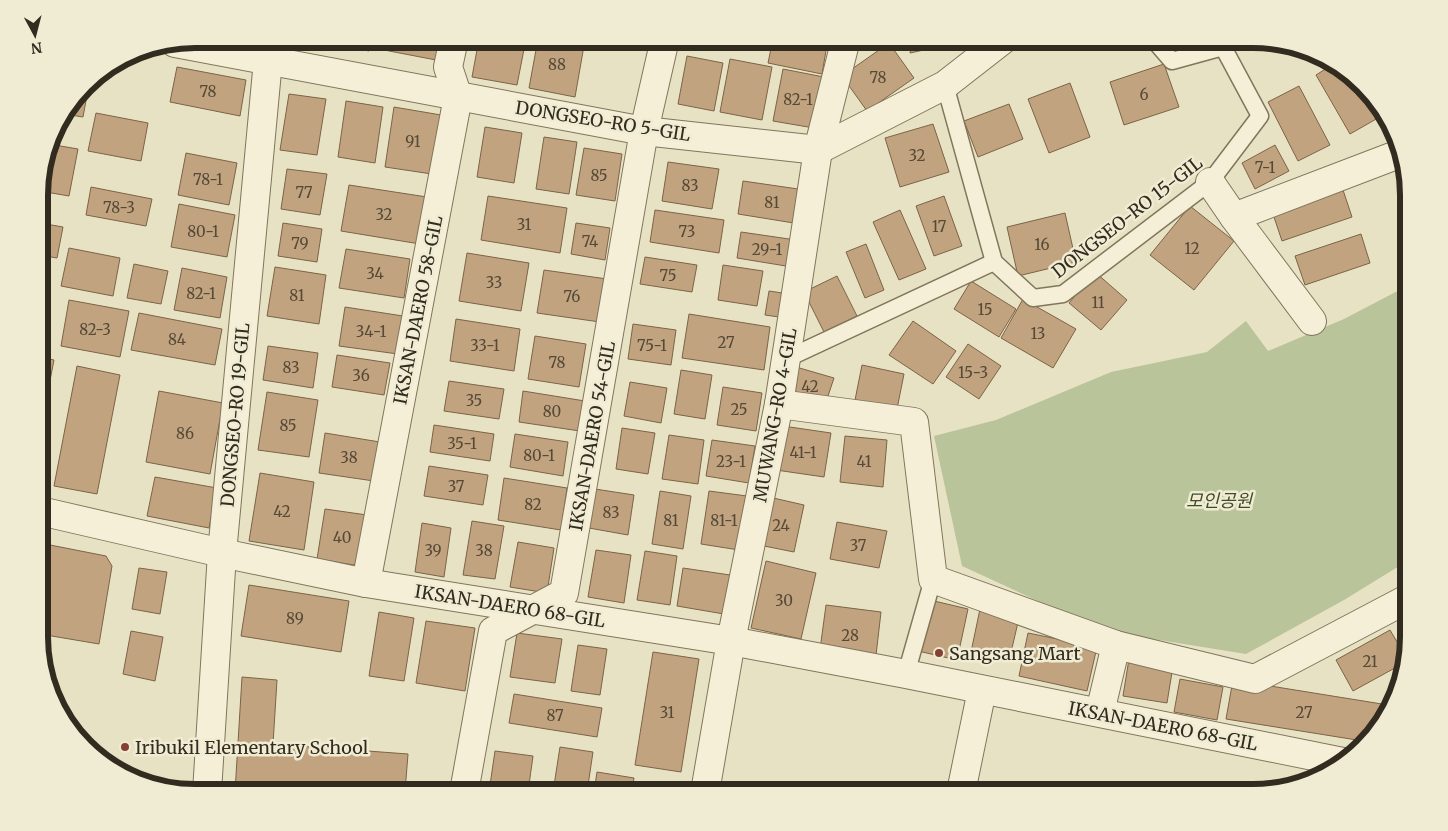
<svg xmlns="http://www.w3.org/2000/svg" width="1448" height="831" font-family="Merriweather,'Noto Sans KR',serif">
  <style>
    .green { fill: #b9c49a }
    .building { fill: #c1a47f; stroke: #7c6346 }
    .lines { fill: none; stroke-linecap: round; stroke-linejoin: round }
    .lane-casing { stroke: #80755d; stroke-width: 19 }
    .street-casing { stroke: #80755d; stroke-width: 30 }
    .lane { stroke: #f4efd6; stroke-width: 16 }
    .street { stroke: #f4efd6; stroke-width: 28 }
    .poi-dot { fill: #874035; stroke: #f0ecd3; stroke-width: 2 }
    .labels { text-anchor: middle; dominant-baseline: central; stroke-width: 5; stroke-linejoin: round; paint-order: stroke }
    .number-label { font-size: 15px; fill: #564937 }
    .street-label { font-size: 18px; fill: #322b1f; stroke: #f0ecd3 }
    .park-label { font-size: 18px; font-style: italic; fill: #3e4c28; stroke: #f0ecd3 }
    .poi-label { font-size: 18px; fill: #322b1f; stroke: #f0ecd3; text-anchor: start }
    .rim { fill: none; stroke: #322b1f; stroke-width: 6 }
  </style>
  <rect width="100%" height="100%" fill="#e8e2c4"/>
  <path class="green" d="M1409,285v275l-65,40 -98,54 -143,-23 -141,-65 -28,-130 62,-16 115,-48 96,-20 39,-31 22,30 76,-32z"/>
  <g class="building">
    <path d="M306,39h66l-3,12z"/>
    <path d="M386,39h55l-5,21 -52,-10z"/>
    <path d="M479,39h47l-9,46 -45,-8z"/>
    <path d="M538,39l47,1 -10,57 -46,-9z"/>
    <path d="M694,39h62l-2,11z"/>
    <path d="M773,39h55l-6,35 -54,-11z"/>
    <path d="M913,39h48l-1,3 -50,11z"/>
    <path d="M889,43l25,35 -47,33 -25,-35z"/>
    <path d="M687,56l36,7 -9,48 -36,-7z"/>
    <path d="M730,59l42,8 -10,53 -42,-8z"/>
    <path d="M1335,63l46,43 4,8 -35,20 -34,-59z"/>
    <path d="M1164,64l15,43 -55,18 -14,-43z"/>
    <path d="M177,67l69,13 -6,36 -70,-14z"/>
    <path d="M783,69l41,8 -10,51 -41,-7z"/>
    <path d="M90,79l-7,38 -19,-3z"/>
    <path d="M1070,83l20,54 -41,16 -21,-54z"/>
    <path d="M1299,86l31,59 -32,16 -30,-59z"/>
    <path d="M289,94l37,5 -9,56 -37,-5z"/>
    <path d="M346,101l37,6 -8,56 -37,-6z"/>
    <path d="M1009,104l14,35 -45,18 -14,-36z"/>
    <path d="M394,107l47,8 -9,59 -47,-7z"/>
    <path d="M96,113l52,10 -7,38 -53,-10z"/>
    <path d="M933,124l16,48 -49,15 -15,-49z"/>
    <path d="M485,127l37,6 -8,50 -37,-6z"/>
    <path d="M544,137l33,5 -8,52 -33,-5z"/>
    <path d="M49,144l29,5 -9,47 -29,-5v-16z"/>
    <path d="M1275,145l14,26 -34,18 -13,-26z"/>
    <path d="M584,148l38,6 -7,47 -39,-6z"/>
    <path d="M186,153l51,10 -8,42 -51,-10z"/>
    <path d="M668,162l51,7 -7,40 -50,-8z"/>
    <path d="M287,169l40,5 -7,41 -39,-6z"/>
    <path d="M743,181l62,9 -5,34 -62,-10z"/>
    <path d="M349,185l78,12 -7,47 -79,-13z"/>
    <path d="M91,187l61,12 -6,27 -60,-11z"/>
    <path d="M1343,190l9,27 -70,24 -9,-27z"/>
    <path d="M488,196l79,12 -7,45 -79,-13z"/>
    <path d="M944,196l18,50 -28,10 -18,-50z"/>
    <path d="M179,204l56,11 -8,42 -56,-10z"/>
    <path d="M1190,206l44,35 -40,49 -44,-35z"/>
    <path d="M655,210l69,10 -5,33 -69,-11z"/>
    <path d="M900,210l26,59 -27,11 -26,-58z"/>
    <path d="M1065,213l11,49 -58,14 -11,-49z"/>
    <path d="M40,223l23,4 -6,31 -17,-3z"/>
    <path d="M283,223l39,6 -5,33 -39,-6z"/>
    <path d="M576,223l34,5 -5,32 -34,-6z"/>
    <path d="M741,232l55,8 -4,27 -55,-9z"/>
    <path d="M1361,234l9,29 -65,22 -10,-29z"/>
    <path d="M866,244l18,46 -19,8 -19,-46z"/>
    <path d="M69,248l51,10 -7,38 -52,-10z"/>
    <path d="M346,249l64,10 -6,39 -65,-10z"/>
    <path d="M467,253l62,10 -8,48 -62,-10z"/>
    <path d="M645,257l52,8 -5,27 -52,-8z"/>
    <path d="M134,264l34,7 -7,33 -34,-6z"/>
    <path d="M723,265l40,6 -6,35 -39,-6z"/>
    <path d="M40,267l5,1 -5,25z"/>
    <path d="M275,267l51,8 -7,49 -52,-8z"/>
    <path d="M182,268l45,9 -7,41 -46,-8z"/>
    <path d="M544,270l63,9 -7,43 -63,-9z"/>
    <path d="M1095,272l32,28 -26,30 -32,-27z"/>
    <path d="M837,276l20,40 -33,16 -20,-40z"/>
    <path d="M971,281l45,28 -17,28 -45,-28z"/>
    <path d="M769,291l20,3 -3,24 -21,-3z"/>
    <path d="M1023,299l53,30 -23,39 -52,-30z"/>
    <path d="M69,300l60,11 -9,46 -59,-11z"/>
    <path d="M345,307l58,9 -5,38 -59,-8z"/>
    <path d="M139,313l83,16 -7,36 -84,-15z"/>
    <path d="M689,314l81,13 -6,43 -82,-12z"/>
    <path d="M456,319l64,10 -6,42 -64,-10z"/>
    <path d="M913,321l43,30 -23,33 -44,-29z"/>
    <path d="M633,324l43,6 -5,35 -43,-6z"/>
    <path d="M535,336l51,8 -7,43 -51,-8z"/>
    <path d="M968,344l33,22 -22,33 -33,-22z"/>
    <path d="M268,346l50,7 -5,35 -50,-8z"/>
    <path d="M337,355l53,8 -6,32 -52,-8z"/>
    <path d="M40,357l14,3 -14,72z"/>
    <path d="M862,365l42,9 -7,35 -42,-9z"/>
    <path d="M77,366l43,9 -23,119 -43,-8z"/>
    <path d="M796,367l38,11 -9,27 -38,-12z"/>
    <path d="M681,370l31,5 -7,44 -31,-5z"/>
    <path d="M449,381l55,8 -5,30 -55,-8z"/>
    <path d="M630,382l37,6 -6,35 -37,-7z"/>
    <path d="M723,387l39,6 -6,38 -39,-6z"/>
    <path d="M159,391l64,12 -13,71 -64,-12z"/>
    <path d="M523,391l62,10 -5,30 -61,-9z"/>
    <path d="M267,392l51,8 -9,57 -51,-7z"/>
    <path d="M434,425l60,9 -4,27 -60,-9z"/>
    <path d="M783,426l48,7 -7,44 -48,-7z"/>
    <path d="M622,428l33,5 -7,41 -32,-5z"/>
    <path d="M325,433l55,9 -6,39 -55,-8z"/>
    <path d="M515,434l53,8 -5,34 -53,-9z"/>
    <path d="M669,435l35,5 -6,44 -36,-5z"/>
    <path d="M845,436l42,4 -4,47 -43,-5z"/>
    <path d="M712,440l43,6 -6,37 -43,-7z"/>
    <path d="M429,466l59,9 -5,30 -59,-9z"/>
    <path d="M260,473l54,9 -10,68 -55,-9z"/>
    <path d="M155,477l62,11 -8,40 -62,-12z"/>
    <path d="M504,478l63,10 -6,42 -63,-10z"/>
    <path d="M595,489l39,6 -6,40 -39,-7z"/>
    <path d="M660,491l31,5 -8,53 -31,-5z"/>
    <path d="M709,491l38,5 -8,54 -38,-6z"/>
    <path d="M769,497l35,8 -10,47 -35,-7z"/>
    <path d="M325,509l42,6 -7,51 -43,-7z"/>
    <path d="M472,521l32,5 -9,53 -32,-4z"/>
    <path d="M837,522l50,9 -8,37 -49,-9z"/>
    <path d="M422,523l29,5 -7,49 -29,-5z"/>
    <path d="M518,542l36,6 -7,45 -37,-6z"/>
    <path d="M40,543l66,13 6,10 -13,78 -59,-10z"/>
    <path d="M596,550l35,5 -7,48 -36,-6z"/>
    <path d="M645,551l32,5 -7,49 -33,-5z"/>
    <path d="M766,561l50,12 -15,66 -50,-11z"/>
    <path d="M139,568l28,4 -7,42 -28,-5z"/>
    <path d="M683,568l47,7 -6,39 -47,-8z"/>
    <path d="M249,585l100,16 -8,51 -100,-16z"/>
    <path d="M930,600l38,9 -11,51 -39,-9z"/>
    <path d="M826,605l55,7 -6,52 -56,-7z"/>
    <path d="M980,609l39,9 -10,43 -38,-9z"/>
    <path d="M379,612l35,6 -10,63 -35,-5z"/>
    <path d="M426,621l49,7 -10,63 -49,-8z"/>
    <path d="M1390,630l16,27 -2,6 -51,28 -17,-31z"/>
    <path d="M131,631l32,6 -8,44 -32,-7z"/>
    <path d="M517,633l45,6 -7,44 -45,-6z"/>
    <path d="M1028,633l69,14 -10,44 -68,-15z"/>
    <path d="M578,645l29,4 -7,46 -29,-4z"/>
    <path d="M653,652l46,7 -18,113 -46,-7z"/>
    <path d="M1129,659l44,7 -6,37 -44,-7z"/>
    <path d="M242,677l35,3 -4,64 135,10 -3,38h-170z"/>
    <path d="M1180,679l43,8 -6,33 -43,-8z"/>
    <path d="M1233,680l149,24 -3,20 -16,17 -137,-22z"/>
    <path d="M1391,682l7,1 -7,23h-4z"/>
    <path d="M514,694l88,14 -5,29 -88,-14z"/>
    <path d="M560,747l33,5 -6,40h-34z"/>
    <path d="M495,751l38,5 -5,36h-39z"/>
    <path d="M597,772l37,6 -2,14h-38z"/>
    <path d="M645,788l22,4h-22z"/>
  </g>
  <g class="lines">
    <g class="lane-casing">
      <g id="lane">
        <path d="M945,85l49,177 39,36 30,-4 147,-112 50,-66 -37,-69 -51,14 -19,-22"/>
        <path d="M786,359l208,-97"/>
        <path d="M906,674l27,-95"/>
      </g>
    </g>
    <g class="street-casing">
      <g id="street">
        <path d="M175,43l469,88 174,19 127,-65 59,-46"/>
        <path d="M1210,182l24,35 165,-63"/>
        <path d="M1234,217l78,104"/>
        <path d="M779,404l135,18 19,157 183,66 139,34 154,-81"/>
        <path d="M40,511l182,42 144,30 365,58 175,33 437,88"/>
        <path d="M366,583l92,-486 -10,-30 6,-28"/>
        <path d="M1100,712l16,-67"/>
        <path d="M207,792l15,-239 48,-514"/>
        <path d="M464,792l29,-161 71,-38 80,-462 21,-92"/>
        <path d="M705,792l26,-151 48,-237 39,-254 28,-111"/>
        <path d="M961,792l21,-102"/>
      </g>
    </g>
    <use href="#lane" class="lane"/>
    <use href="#street" class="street"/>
  </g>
  <g class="poi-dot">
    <circle cx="939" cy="653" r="5"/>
    <circle cx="125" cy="747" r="5"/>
  </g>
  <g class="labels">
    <g class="number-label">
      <text x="557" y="64">88</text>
      <text x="878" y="77">78</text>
      <text x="208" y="91">78</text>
      <text x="1144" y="94">6</text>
      <text x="798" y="99">82-1</text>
      <text x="413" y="141">91</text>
      <text x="917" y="155">32</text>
      <text x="1265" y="167">7-1</text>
      <text x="599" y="175">85</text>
      <text x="208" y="179">78-1</text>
      <text x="690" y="185">83</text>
      <text x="304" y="192">77</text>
      <text x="772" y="202">81</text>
      <text x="119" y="207">78-3</text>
      <text x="384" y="214">32</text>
      <text x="524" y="224">31</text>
      <text x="939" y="226">17</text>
      <text x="203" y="231">80-1</text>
      <text x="687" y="231">73</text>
      <text x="590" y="241">74</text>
      <text x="300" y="243">79</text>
      <text x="1042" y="244">16</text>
      <text x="1192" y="248">12</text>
      <text x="767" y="249">29-1</text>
      <text x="375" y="273">34</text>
      <text x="668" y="275">75</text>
      <text x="494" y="282">33</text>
      <text x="201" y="293">82-1</text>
      <text x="297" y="295">81</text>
      <text x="572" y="296">76</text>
      <text x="1098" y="302">11</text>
      <text x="985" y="309">15</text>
      <text x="95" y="329">82-3</text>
      <text x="371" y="331">34-1</text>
      <text x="1038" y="333">13</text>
      <text x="177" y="339">84</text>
      <text x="726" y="342">27</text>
      <text x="485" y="345">33-1</text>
      <text x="652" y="345">75-1</text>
      <text x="557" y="362">78</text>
      <text x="291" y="367">83</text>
      <text x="973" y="372">15-3</text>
      <text x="361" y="375">36</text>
      <text x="810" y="386">42</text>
      <text x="474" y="400">35</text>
      <text x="739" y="409">25</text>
      <text x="552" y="411">80</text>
      <text x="288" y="425">85</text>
      <text x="185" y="433">86</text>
      <text x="462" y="443">35-1</text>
      <text x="803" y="452">41-1</text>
      <text x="539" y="455">80-1</text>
      <text x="349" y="457">38</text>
      <text x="731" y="461">23-1</text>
      <text x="864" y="461">41</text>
      <text x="456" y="486">37</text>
      <text x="533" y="504">82</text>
      <text x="282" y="511">42</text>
      <text x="611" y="512">83</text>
      <text x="671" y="520">81</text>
      <text x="724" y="520">81-1</text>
      <text x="781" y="525">24</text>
      <text x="342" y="537">40</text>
      <text x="858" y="545">37</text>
      <text x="433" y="550">39</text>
      <text x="484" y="550">38</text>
      <text x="784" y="600">30</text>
      <text x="295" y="618">89</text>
      <text x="850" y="635">28</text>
      <text x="1370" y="661">21</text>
      <text x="667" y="712">31</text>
      <text x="1304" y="712">27</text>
      <text x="555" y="715">87</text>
    </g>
    <g class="street-label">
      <text transform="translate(603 121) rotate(9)">DONGSEO-RO 5-GIL</text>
      <text transform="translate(1127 217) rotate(-38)">DONGSEO-RO 15-GIL</text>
      <text transform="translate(418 310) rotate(-79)">IKSAN-DAERO 58-GIL</text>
      <text transform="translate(235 415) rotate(-85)">DONGSEO-RO 19-GIL</text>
      <text transform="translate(775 415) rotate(-80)">MUWANG-RO 4-GIL</text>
      <text transform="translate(592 436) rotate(-80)">IKSAN-DAERO 54-GIL</text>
      <text transform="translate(510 606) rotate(9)">IKSAN-DAERO 68-GIL</text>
      <text transform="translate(1163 726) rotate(11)">IKSAN-DAERO 68-GIL</text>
    </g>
    <g class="park-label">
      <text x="1219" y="500">모인공원</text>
    </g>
    <g class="poi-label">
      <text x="949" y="653">Sangsang Mart</text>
      <text x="135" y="747">Iribukil Elementary School</text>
    </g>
  </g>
  <path d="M0 0H1448V831H0ZM195 48H1253A147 147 0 0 1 1400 195V637A147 147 0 0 1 1253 784H195A147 147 0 0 1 48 637V195A147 147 0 0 1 195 48Z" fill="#f0ecd3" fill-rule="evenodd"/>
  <path class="rim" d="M195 48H1253A147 147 0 0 1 1400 195V637A147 147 0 0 1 1253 784H195A147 147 0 0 1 48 637V195A147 147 0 0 1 195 48Z"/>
  <g transform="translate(35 35) rotate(173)" stroke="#f0ecd3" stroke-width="4" paint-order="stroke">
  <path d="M0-4L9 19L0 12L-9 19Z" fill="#322b1f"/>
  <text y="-8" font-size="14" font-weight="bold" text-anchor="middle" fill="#322b1f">N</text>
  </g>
</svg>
